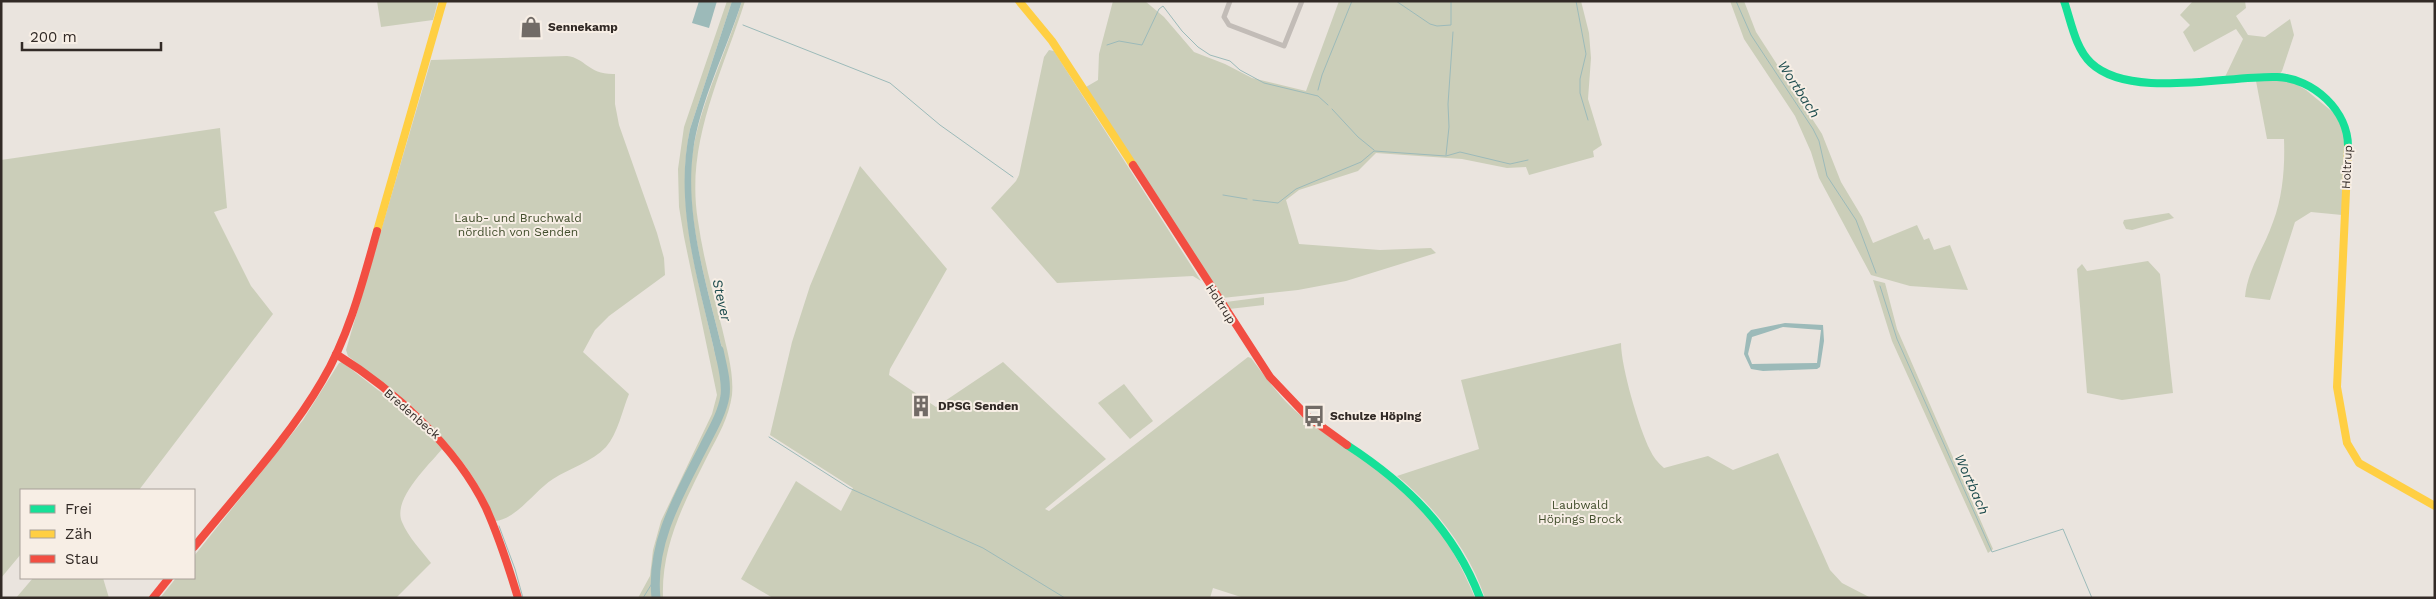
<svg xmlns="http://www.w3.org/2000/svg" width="2436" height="599" font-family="'Work Sans',sans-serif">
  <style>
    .green { fill: #cbceb9 }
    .water { fill: #9cbab9; fill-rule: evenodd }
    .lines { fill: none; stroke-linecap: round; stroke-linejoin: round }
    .stream { stroke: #9cbab9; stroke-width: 1 }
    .river { stroke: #9cbab9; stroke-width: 9 }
    .street { stroke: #c2bcb7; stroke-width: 5 }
    .fast { stroke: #16e098; stroke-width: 8 }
    .slow { stroke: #ffcf43; stroke-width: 8 }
    .jam { stroke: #f24e42; stroke-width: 8 }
    .labels { text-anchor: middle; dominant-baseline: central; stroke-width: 4; stroke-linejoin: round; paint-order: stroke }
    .poi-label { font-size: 12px; font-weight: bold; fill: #322a26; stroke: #f7eee5; text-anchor: start }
    .street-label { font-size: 12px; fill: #322a26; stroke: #f7eee5 }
    .park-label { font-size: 12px; fill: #424e2c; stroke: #f7eee5 }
    .water-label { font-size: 14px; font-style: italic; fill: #204e50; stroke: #f7eee5 }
  </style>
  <rect width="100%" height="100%" fill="#eae4de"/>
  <g class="green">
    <path d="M377,1h61l-5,19 -52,7z"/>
    <path d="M727,1h5l-42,128c-16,78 10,157 27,233l8,-1c-14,-63 -43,-147 -32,-211 9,-51 34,-99 49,-149h3c-23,73 -60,142 -47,220 5,36 15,72 24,107 5,22 12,45 10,67 -3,22 -14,41 -24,60 -23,46 -47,90 -45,143h-25l12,-22 3,-26 8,-29 51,-107 5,-19 -33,-158 -5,-30 -1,-38 6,-42z"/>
    <path d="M1113,1h32l19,16 30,35 31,12 27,14 54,13 33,-90h242l8,32 2,25 -3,41 14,46 -9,6 1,6 -65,18 -3,-8 -19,1 -45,-9 -86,-6 -18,18 -59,19 -13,10 13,44 81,6 51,-2 5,5 -90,28 -48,9 -76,8 -136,-211 12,-7 1,-26z"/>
    <path d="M1730,1h14l12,31 66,102 19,48 21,35 11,26 44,-18 7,15 5,-2 5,12 16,-5 18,45 -58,-4 -39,-11 -52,-97 -8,-26 -16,-36 -51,-77z"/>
    <path d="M2193,1h52l1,7 -10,8 12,19 17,2 25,-18 4,16 -12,36 -3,4 -55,4 19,-40 -7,-10 -42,23 -11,-20 7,-7 -10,-10z"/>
    <path d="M1049,50l5,1 147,230 -8,-5 -136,7 -66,-75 25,-27 3,-6 25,-118z"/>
    <path d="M567,56c19,2 21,19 48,18v30l4,21 38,108 7,25 1,17 -56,41 -14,14 -12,22 46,42c-7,17 -11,39 -23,53 -14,15 -36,21 -53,32 -19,12 -36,40 -58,42 -27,-73 -88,-118 -147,-165l-2,-6 85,-290z"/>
    <path d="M2283,80l11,3 12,7 34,28 6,18 -4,79 -31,-3 -16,10 -25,78 -25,-3c3,-30 19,-48 28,-75 10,-26 12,-56 11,-83h-17l-11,-58z"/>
    <path d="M220,128l7,80 -13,4 37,74 22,28 -134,176h-118v64l-20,24v-418z"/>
    <path d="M860,166l87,103 -57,100 -1,6 47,32 67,-45 103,97 -61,50 4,2 199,-154 3,1c16,21 32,44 53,60 36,29 78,49 111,82 27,28 45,62 60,98h-231l-31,-10 -3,10h-437l-32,-19 55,-98 45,30 12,-23 -83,-53 22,-93 18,-56z"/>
    <path d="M2169,213l5,5 -42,12 -6,-1 -3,-6 1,-3z"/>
    <path d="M2148,261l12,13 13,119 -51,7 -35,-7 -10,-124 5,-5 5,7z"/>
    <path d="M1873,280l12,3 12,46 96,220 -5,4 -96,-212z"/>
    <path d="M1264,297v8l-35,4 -4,-5 1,-2z"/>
    <path d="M1621,343c0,24 18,85 29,107 3,7 8,13 14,18l44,-12 25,14 45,-17 52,117 12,13 29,15h-386c-16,-48 -50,-91 -88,-122l82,-27 -18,-69z"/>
    <path d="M342,362l63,49 38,37c-14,17 -51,51 -41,74 6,15 20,29 29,41l-35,35h-236l16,-20h18v-22l109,-136 36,-57z"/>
    <path d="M1124,384l29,37 -23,18 -32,-36z"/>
    <path d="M33,578h70l6,20h-93z"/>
  </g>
  <g class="water">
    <path d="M699,1h18l-8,27 -17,-5z"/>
    <path d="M732,1h10c-15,48 -43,102 -49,151 -9,68 17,143 32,209l-8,1c-17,-76 -44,-155 -27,-233z"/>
    <path d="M1785,323l38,2 1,16 -4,26 -3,2 -54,2 -12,-2 -7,-15 3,-20 4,-4zM1783,327l38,3 -4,33 -65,1 -4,-10 4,-17z"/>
  </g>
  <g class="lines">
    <g class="stream">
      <path d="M1396,1l34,23 7,2 14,-1v-24"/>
      <path d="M1576,1l10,53 -6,25v14l8,27"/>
      <path d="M1736,1l15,34 62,94 6,12 8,35 29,44 20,53"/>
      <path d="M743,25l147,58 50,42 73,52"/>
      <path d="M1107,45l12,-4 23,4 17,-36 4,-3 19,25 16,16 12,8 20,6 10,9 24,13 54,13 10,9"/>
      <path d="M1318,90l4,-15 30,-74"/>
      <path d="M1332,109l26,28 16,13"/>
      <path d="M1446,155l3,-28 -1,-23 5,-72"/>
      <path d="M1223,195l24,4"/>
      <path d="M1253,200l25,3 18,-14 65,-27 13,-11 72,5 14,-4 50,12 18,-4"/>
      <path d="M1880,286l17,53 95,213 71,-23 29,69"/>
      <path d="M769,437l80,51 134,60 82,50"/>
      <path d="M499,526l16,43 8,29"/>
      <path d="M643,598l13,-21"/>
    </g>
    <path class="river" d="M656,598c-6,-55 24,-105 48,-152 8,-16 18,-32 21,-50 2,-15 -3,-31 -6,-46"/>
    <path class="street" d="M1230,1l-6,16 5,8 55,21 18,-45"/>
    <g class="fast">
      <path d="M2064,1c7,20 11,47 27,62 39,37 138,12 186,14 36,1 72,34 71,71"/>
      <path d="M1347,445c60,39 107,85 133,153"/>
    </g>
    <g class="slow">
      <path d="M1019,1l33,40 81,124"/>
      <path d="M2348,148l-11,239 10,56 12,20 76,43"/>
      <path d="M377,231l66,-230"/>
    </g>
    <g class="jam">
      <path d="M1133,165l137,212 37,39 40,29"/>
      <path d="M336,354c58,36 120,92 150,154 13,29 23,60 32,90"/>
      <path d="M194,547c42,-52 95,-109 128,-166 27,-45 41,-100 55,-150"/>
      <path d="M153,598l16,-20"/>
    </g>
  </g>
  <defs>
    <g id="shop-bare" transform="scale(1.725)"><path d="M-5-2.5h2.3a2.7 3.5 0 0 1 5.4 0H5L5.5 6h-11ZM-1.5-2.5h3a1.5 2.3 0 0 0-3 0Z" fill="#726b66" stroke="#f7eee5" stroke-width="2.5" paint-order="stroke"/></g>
    <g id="building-bare" transform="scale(1.725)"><path d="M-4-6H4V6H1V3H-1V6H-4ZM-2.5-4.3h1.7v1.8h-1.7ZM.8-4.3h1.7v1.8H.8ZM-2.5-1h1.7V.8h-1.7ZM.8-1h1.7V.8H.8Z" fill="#726b66" stroke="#f7eee5" stroke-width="2.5" paint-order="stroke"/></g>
    <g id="bus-bare" transform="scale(1.725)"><path d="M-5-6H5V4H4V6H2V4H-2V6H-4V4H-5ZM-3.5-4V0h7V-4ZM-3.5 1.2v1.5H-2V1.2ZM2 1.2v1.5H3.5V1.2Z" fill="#726b66" stroke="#f7eee5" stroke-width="2.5" paint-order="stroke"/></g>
  </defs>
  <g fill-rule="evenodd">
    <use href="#shop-bare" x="531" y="27"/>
    <use href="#building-bare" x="921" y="406"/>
    <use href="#bus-bare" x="1314" y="416"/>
  </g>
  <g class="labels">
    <g class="poi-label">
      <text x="548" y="27">Sennekamp</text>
      <text x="938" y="406">DPSG Senden</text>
      <text x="1330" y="416">Schulze Höping</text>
    </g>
    <g class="street-label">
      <text transform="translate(2347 167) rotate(-87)">Holtrup</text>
      <text transform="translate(1221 304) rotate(57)">Holtrup</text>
      <text transform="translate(412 414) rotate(41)">Bredenbeck</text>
    </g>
    <g class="park-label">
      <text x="518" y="218">Laub- und Bruchwald<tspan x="518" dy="14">nördlich von Senden</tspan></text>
      <text x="1580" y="505">Laubwald<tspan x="1580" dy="14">Höpings Brock</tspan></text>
    </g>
    <g class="water-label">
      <text transform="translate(1799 89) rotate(57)">Wortbach</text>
      <text transform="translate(722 300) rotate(77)">Stever</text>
      <text transform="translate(1972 484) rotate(66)">Wortbach</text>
    </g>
  </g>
  <rect width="2436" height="599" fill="none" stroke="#322a26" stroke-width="5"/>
  <rect x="20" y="489" width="175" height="90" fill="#f7eee5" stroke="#a8a099"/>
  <rect x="30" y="505" width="25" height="8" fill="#16e098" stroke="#a8a099"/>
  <text x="65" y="514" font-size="15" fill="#322a26">Frei</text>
  <rect x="30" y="530" width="25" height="8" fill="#ffcf43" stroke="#a8a099"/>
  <text x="65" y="539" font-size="15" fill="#322a26">Zäh</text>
  <rect x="30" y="555" width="25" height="8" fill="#f24e42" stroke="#a8a099"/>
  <text x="65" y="564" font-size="15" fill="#322a26">Stau</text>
  <path d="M22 42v8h139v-8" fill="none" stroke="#322a26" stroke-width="2.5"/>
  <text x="30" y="42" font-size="15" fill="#322a26" stroke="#f7eee5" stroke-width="4" paint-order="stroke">200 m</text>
</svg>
